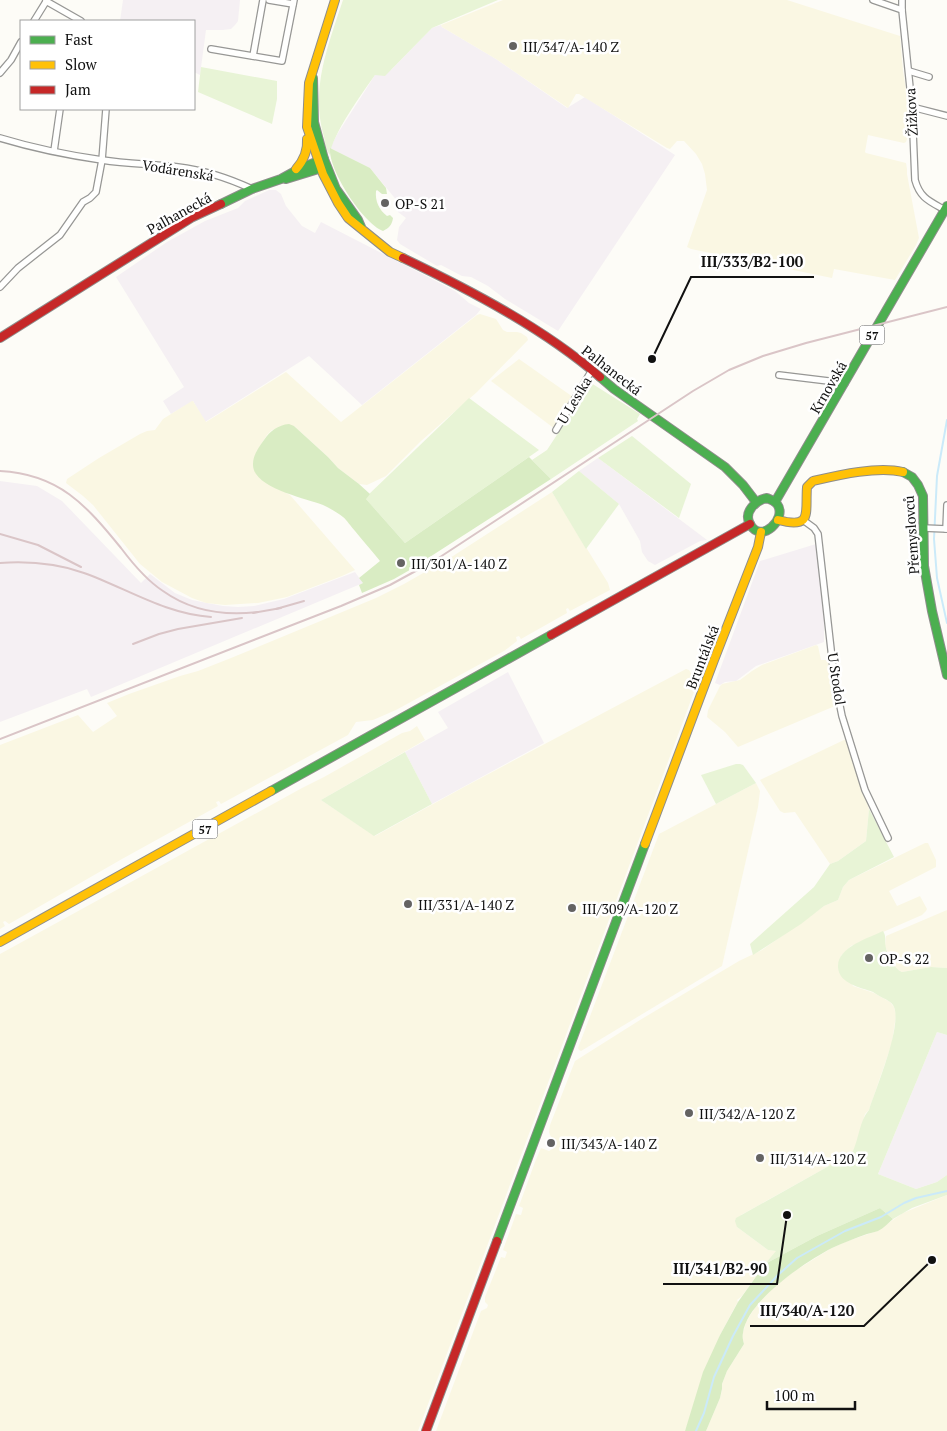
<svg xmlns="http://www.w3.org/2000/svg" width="947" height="1431" font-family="'PT Serif',serif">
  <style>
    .industrial { fill: #f5f0f3 }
    .farmland { fill: #faf7e3 }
    .green { fill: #e8f4d6 }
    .forest { fill: #d9ecc3 }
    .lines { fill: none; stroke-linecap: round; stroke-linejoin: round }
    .stream { stroke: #cbeaf9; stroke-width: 2 }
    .street-casing { stroke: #979795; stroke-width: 8 }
    .fast-casing { stroke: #8e8d8b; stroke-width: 10 }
    .slow-casing { stroke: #8e8d8b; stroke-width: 10 }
    .jam-casing { stroke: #8e8d8b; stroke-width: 10 }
    .street { stroke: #fffffe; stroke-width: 5.5 }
    .fast { stroke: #4caf50; stroke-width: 8 }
    .slow { stroke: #ffc107; stroke-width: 8 }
    .jam { stroke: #c62828; stroke-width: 8 }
    .rail { stroke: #dac5c7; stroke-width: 2 }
    .poi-dot { fill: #646362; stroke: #fff; stroke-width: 2 }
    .labels { text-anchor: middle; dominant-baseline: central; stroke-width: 5; stroke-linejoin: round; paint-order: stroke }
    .shield { fill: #fff; stroke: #585858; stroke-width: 1 }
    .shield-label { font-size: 12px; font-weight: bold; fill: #111 }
    .poi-label { font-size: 14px; fill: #111; stroke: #fff; text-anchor: start }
    .street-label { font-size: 14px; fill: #111; stroke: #fff }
    .leader { fill: none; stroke: #111; stroke-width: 2 }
    .callout-dot { fill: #111; stroke: #fff; stroke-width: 2 }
    .callout-label { font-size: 15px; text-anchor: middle; font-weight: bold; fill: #111; stroke: #fff; stroke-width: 5; stroke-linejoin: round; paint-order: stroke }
  </style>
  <rect width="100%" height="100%" fill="#fdfcf7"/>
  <g class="industrial">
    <path d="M123,0h117l-2,21 -3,4 -4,4 -8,1h-17l-6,45 -6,-3v-51h-74z"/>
    <path d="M441,25l1,2 54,32 71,49 18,-11 90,58 -117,176 -53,-32 -17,-13 -17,-9 -9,-1 -21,-11 -4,1 -37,-22 -3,-4 2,-13 7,-9 -8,-6v-10l-28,-34 -40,-20 8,-15 37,-58 16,-5 41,-42z"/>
    <path d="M269,190h7l5,4 5,12 16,20 13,7 6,-11 111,57 23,12 14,12 12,6 -5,6 -114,90 -53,-49 -104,66 -12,-21 -22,13 -8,-13 21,-14 -68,-110 51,-35 38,-21 33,-13 7,-7z"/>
    <path d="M598,458l109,82 -7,1 -45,24 -7,-4 -6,-9 -2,-11 -21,-37 -40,-33z"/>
    <path d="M0,481l37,5 25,15 79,82 9,-9 25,19 17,7 31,6 15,1 16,-1 30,-7 71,-27 8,11 -272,114 -4,-8 -87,33z"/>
    <path d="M816,544l6,30 2,21v47l-68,24 -20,15 -11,1 -5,3 -5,-2 45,-122z"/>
    <path d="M508,672l36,71 -112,61 -27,-52 43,-24 -10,-16z"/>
    <path d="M937,1032l10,3v140l-10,7 -21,7 -38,-15z"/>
  </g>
  <g class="farmland">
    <path d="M503,0h284l113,36 3,35 2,12 3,23 1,22 -2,11 -1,3 -2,1 -36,-8 -3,17 1,1 40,10 1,6v5l12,64 -3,7 -21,35 -61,-11 -2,9 -141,-29 -4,-2 20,-57 -2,-16 -3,-10 -6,-10 -12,-13h-7l-7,8 -3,-1 -88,-54h-3l-8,14 -72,-49 -54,-32 -1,-2z"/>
    <path d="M480,314l16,5 7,11 4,2h10l4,1 6,4 1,3 -51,52 -56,49 -35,35 -19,9 -8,-1 -21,-16 -10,-11 -34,-31 -22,4 -5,5 -10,16 -4,13 1,4 8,12 28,15 65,75 -13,6 -55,21 -29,6 -33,2 -19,-2 -14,-5 -30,-16 -22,-18 -47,-59 -10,-9 -17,-13 1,-4 32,-21 41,-24 7,-3 8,-1 8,-11 29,-18h1l13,21 80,-50 55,50 136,-107z"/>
    <path d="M519,359l54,38 -18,32 -64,-48z"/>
    <path d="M552,492l56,91 2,7 -40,21 -2,-3 -2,1 1,4 -46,26 -2,-3 -3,1 1,4 -13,10 -108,59 -23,10 -17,2 -8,13 -127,69 -2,-3 -3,1 2,4 -96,53 -113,65 -4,-3 -2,1 2,4 -5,3v-184l78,-30 15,17 24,-16 -10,-13 22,-9 51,-18 18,-5 33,-13 145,-60 28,-14 49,-28z"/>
    <path d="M816,645l2,1 3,14h7l2,3 6,36 -1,7 -97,41 -13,-15 -18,-15 1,-7 12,-24 2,-2 18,-4 12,-9 10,-6z"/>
    <path d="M686,669l3,1 5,8 1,7 -1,7 -276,739h-418v-477l302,-166 22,-11 78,-44 8,-2 7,-5 8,14 -104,60 54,36 89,-49z"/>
    <path d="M846,739l23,70 -3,32 -28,20 -8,3 -35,-52 -11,1 -4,-2 -20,-31z"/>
    <path d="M756,783l4,8 -2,16 -36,159 -141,85 -2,-1 -1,-2 81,-214z"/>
    <path d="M925,843h3l8,17v7l-47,24 8,15 23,-10 7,13 -1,2 -4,4 -71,31 -10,10 12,30 21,7 16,9 4,5 2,8 -4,28 -23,67 -4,4 -9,32 -4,7 -14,8 -97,54 -4,12 31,23 9,1 -12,13 -23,32 -5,4 1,2 -2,3 -16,30 -35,96h-249l45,-120 6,-3 1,-3 -3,-3v-5l16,-40 4,1 2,-6 -4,-2 13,-36 5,1 2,-7 -4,-2 16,-44 6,-14 8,3 5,-3 1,-6 -5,-7 -1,-3 1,-7 25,-64 65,-41 99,-59 23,-11 62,-44 14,-6 5,-13 6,-7z"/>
    <path d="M947,910v58l-16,-1 -29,5 -6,-3 -11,-23 1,-10z"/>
    <path d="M947,1195v236h-241l14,-33 2,-8v-6l5,-13 17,-27 -2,-8 4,-14 10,-16 20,-21 14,-11 40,-25 15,-7 32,-11 26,-18z"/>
  </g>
  <g class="green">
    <path d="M343,0h155l-66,28 -47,48 -10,-1c-12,17 -44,61 -45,80 -4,-5 -5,-12 -6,-18 -14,-49 4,-91 19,-137z"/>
    <path d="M201,67l76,14v18l-5,25 -74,-32z"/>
    <path d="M591,383l49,31 -3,5 1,2 -87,58 -19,-19 15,-10z"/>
    <path d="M469,398l70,52 -134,93 -40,-45z"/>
    <path d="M632,436l59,48 -12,34 -81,-60z"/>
    <path d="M579,471l40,33 -33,45 -34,-57z"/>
    <path d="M405,752l27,52 -58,32 -53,-36z"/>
    <path d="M736,764h4l3,1 13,18 -40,21 -15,-29z"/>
    <path d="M869,809l25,48 -45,23 -6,7 -5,13 -14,6 -23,18 -48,31 -3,-11 64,-57 16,-23 8,-3 28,-20z"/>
    <path d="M883,931c4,6 1,10 3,17 2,8 8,21 16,24l29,-5 16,1v67l-10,-3 -59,142 38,15 21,-7 10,-7v20l-35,13 -19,11 -13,-11 -63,28 -52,28 11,-13 -8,-1 -31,-23 -2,-6 1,-3 116,-65c7,-13 7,-32 17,-43 7,-22 33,-83 25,-103 -2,-5 -7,-7 -11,-9 -4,-2 -7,-4 -10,-6 -13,-5 -34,-8 -35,-25 -1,-20 31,-29 45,-36z"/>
  </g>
  <g class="forest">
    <path d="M330,148l40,20 16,20 1,6h-5l-5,-4 -1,1c-1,10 3,19 11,25l3,-1 3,3c-1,7 -4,10 -10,13 -20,-8 -55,-61 -53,-83z"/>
    <path d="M289,424l5,2 34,31 10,11 21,16 11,10 -4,5 39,44 124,-86 22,22 -143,92 -14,8 -32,14 -3,-8 4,-2 -4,-5 21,-17c-8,-10 -17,-20 -25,-30 -4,-4 -8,-11 -12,-14 -6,-5 -14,-9 -20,-12 -17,-7 -71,-17 -70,-41 0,-9 6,-17 11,-24 6,-9 14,-15 25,-16z"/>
    <path d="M880,1208l13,11c-5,4 -9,9 -15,12 -3,1 -7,2 -11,3 -12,4 -24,9 -35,14 -27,14 -85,53 -89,85 -1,4 0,7 1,11l-17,27 -5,13v5l-2,9 -14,33h-21l18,-59 17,-37 18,-33 27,-38 52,-28z"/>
  </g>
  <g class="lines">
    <g class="stream">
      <path d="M947,420l-10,56 -3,63 3,39 10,45"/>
      <path d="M696,1431l8,-18 10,-36 19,-41 17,-31 28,-30 19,-17 48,-27 36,-14 23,-14 12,-5 31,-7"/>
    </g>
    <g class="street-casing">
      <g id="street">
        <path d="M269,0l24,4"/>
        <path d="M873,0l29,10"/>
        <path d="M902,0v10l10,97 3,73c5,18 14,21 30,30"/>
        <path d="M46,1l35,20"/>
        <path d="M34,21l13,-21"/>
        <path d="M211,49l71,12 12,-61"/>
        <path d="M253,56l10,-56"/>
        <path d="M909,71l20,6"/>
        <path d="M0,73l11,-13 10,-18"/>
        <path d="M912,107l35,9"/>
        <path d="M0,138c33,10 67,17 102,22 25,4 51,4 76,7 26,3 50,11 74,22"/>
        <path d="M54,151l6,-42"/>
        <path d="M0,287l18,-19 42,-33 23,-33 7,-4 6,-6 6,-32 4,-51"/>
        <path d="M779,375l66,8"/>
        <path d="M556,430l36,-60"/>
        <path d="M803,520l11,8 4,6 16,142 8,40 23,74 23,48"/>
        <path d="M923,528l24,1"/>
        <path d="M946,529l1,-24"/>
      </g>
    </g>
    <g class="fast-casing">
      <g id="fast">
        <path d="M313,78l1,44 10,37 12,30 22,31 3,7"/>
        <path d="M286,179l39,-12"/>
        <path d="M221,204l31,-15 29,-10 20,-11 23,-9"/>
        <path d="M600,377l14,12 111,78 18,18 13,17"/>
        <path d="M903,472l9,5 6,8 5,11 1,70 8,45 15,64"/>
        <path d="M767,498c4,2 8,3 10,6 11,14 -16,41 -27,20 -7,-12 6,-24 17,-26z"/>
        <path d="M775,502l172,-296"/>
        <path d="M271,791l280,-156"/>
        <path d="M497,1241l148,-397"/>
      </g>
    </g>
    <g class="slow-casing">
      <g id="slow">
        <path d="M335,0l-26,83 -2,44 16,47 15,29 10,15 42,34 13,6"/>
        <path d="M296,169c8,-9 12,-18 11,-30"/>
        <path d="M778,520c35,9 27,-6 29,-33l6,-6c26,-6 64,-15 90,-9"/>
        <path d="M645,844l69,-184 44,-113 3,-15"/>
        <path d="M0,942l271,-151"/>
      </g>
    </g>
    <g class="jam-casing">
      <g id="jam">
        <path d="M403,258c67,32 140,70 197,119"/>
        <path d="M0,338l191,-120 30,-14"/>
        <path d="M551,635l199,-111"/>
        <path d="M426,1431l71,-190"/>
      </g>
    </g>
    <use href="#street" class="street"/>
    <use href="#fast" class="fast"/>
    <use href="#slow" class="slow"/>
    <use href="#jam" class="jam"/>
    <g class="rail">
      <path d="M0,471c59,3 86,34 121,77 12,16 25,32 42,43 28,20 62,25 95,21"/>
      <path d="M0,534l38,11 43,22"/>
      <path d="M0,563c29,-2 56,0 84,10 42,15 81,41 127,44"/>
      <path d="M276,609l28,-8"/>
      <path d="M253,613l28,-5"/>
      <path d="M133,644l26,-10 19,-5 64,-11"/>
      <path d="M0,739l341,-133 49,-21 44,-24 259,-170 36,-21 34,-14 43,-13 141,-36"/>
    </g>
  </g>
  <g class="poi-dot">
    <circle cx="513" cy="46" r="5"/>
    <circle cx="385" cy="203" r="5"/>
    <circle cx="401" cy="563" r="5"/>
    <circle cx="408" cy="904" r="5"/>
    <circle cx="572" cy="908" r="5"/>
    <circle cx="869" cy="958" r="5"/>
    <circle cx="689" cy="1113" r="5"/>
    <circle cx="551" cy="1143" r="5"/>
    <circle cx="760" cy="1158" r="5"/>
  </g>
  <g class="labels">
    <g class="shield">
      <rect x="859.5" y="325.5" width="25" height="19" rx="4"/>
      <rect x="192.5" y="819.5" width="25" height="19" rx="4"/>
    </g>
    <g class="shield-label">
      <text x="872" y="335">57</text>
      <text x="205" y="829">57</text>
    </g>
    <g class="poi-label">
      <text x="523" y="46">III/347/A-140 Z</text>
      <text x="395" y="203">OP-S 21</text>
      <text x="411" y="563">III/301/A-140 Z</text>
      <text x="418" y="904">III/331/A-140 Z</text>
      <text x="582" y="908">III/309/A-120 Z</text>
      <text x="879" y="958">OP-S 22</text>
      <text x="699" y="1113">III/342/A-120 Z</text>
      <text x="561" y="1143">III/343/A-140 Z</text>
      <text x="770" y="1158">III/314/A-120 Z</text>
    </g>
    <g class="street-label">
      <text transform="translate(911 112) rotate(-93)">Žižkova</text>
      <text transform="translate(178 170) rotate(9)">Vodárenská</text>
      <text transform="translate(179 213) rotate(-29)">Palhanecká</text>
      <text transform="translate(612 370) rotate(38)">Palhanecká</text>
      <text transform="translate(828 387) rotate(-60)">Krnovská</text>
      <text transform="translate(574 400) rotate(-59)">U Lesíka</text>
      <text transform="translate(911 535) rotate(-94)">Přemyslovců</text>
      <text transform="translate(702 657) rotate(-69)">Bruntálská</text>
      <text transform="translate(837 679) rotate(81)">U Stodol</text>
    </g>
  </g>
  <path class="leader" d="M652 359L691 277H814M787 1215L777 1284H663M932 1260L864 1326H750"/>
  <g class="callout-dot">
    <circle cx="652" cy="359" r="5"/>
    <circle cx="787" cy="1215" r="5"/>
    <circle cx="932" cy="1260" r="5"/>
  </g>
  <g class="callout-label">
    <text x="752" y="267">III/333/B2-100</text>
    <text x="720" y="1274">III/341/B2-90</text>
    <text x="807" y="1316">III/340/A-120</text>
  </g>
  <rect x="20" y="20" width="175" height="90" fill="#ffffff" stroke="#a0a0a0"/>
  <rect x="30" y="36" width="25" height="8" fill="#4caf50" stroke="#a0a0a0"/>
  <text x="65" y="45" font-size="15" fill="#111111">Fast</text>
  <rect x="30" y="61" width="25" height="8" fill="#ffc107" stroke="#a0a0a0"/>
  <text x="65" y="70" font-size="15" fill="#111111">Slow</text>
  <rect x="30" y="86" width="25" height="8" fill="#c62828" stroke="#a0a0a0"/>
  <text x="65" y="95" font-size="15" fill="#111111">Jam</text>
  <path d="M767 1401v8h88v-8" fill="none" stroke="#111111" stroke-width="2.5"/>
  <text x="774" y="1401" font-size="15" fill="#111111" stroke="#ffffff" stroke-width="4" paint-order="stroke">100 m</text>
</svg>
